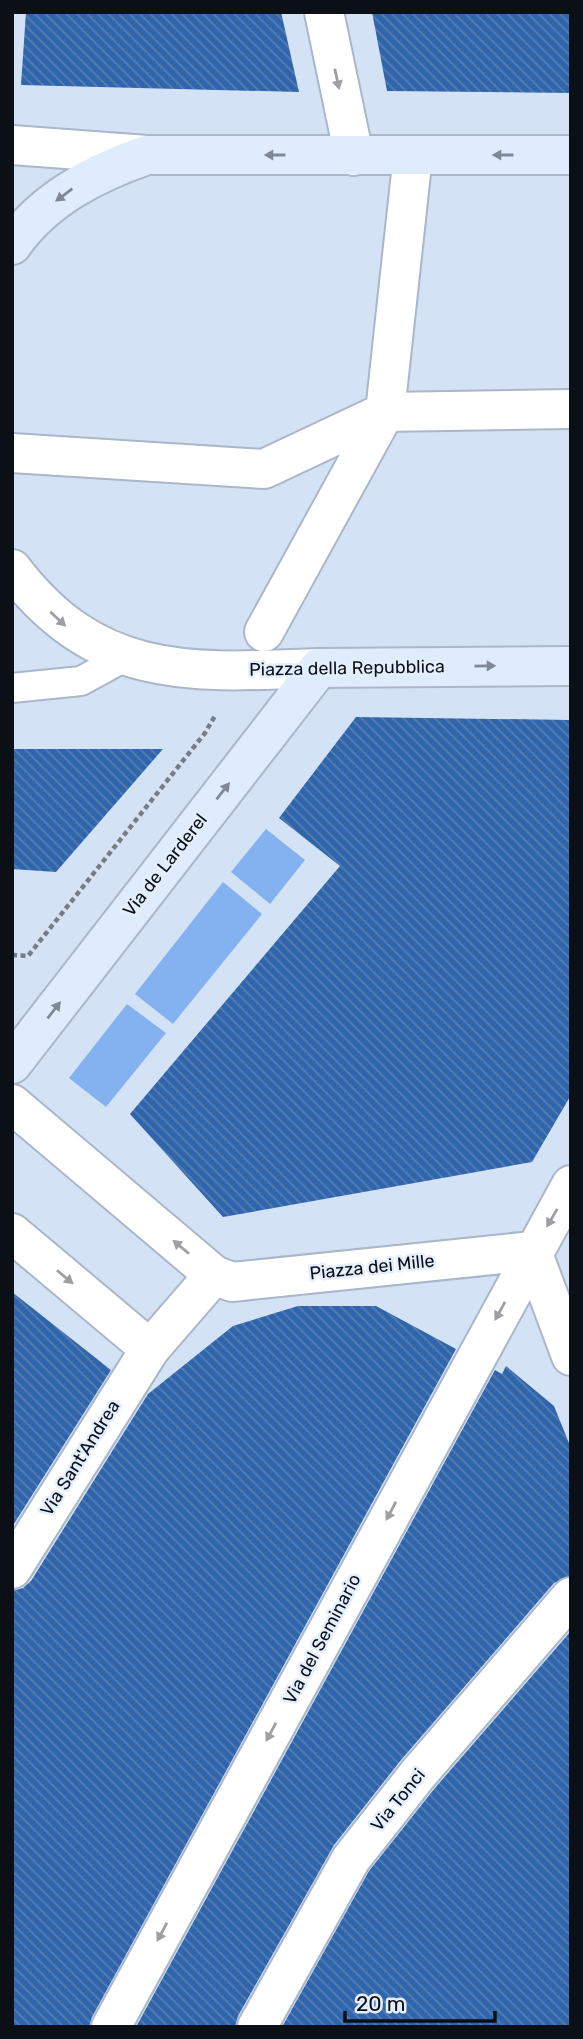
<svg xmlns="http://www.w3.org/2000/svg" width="583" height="2039" font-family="Rubik,sans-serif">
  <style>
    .green { fill: #84b2f0 }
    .building { fill: url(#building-back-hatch) }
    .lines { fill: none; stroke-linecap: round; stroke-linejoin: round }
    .service-casing { stroke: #a9b7c9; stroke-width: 32 }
    .pedestrian-casing { stroke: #a9b7c9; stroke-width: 42 }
    .minor-casing { stroke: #a9b7c9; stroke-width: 42 }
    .tertiary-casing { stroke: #a9b7c9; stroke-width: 42 }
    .secondary-casing { stroke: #a9b7c9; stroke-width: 42 }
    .path { stroke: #747d8a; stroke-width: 4.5; stroke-dasharray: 5 3.5; stroke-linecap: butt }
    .service { stroke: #fff; stroke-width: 28 }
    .pedestrian { stroke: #fff; stroke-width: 38 }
    .minor { stroke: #fff; stroke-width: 38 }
    .tertiary { stroke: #fff; stroke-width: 38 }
    .secondary { stroke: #deecfe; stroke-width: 38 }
    .oneway { fill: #9d9fa2 }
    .oneway2 { fill: #7f8996 }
    .labels { text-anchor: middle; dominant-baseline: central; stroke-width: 5; stroke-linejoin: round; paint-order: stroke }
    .street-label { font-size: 18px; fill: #0b0f16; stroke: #e4effe }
  </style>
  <defs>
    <pattern id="building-back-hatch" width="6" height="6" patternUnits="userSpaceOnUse" patternTransform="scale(1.75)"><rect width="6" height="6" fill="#2f65ac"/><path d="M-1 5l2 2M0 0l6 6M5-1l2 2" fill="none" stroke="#587eb0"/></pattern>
  </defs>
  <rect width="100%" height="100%" fill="#d4e2f5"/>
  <g class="green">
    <path d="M266,829l39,31 -35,44 -39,-32z"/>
    <path d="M223,882l39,32 -89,110 -38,-30z"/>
    <path d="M127,1004l39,29 -60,74 -37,-29z"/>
  </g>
  <g class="building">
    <path d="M26,12h255l18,80 -278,-7z"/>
    <path d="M372,12h199v81l-184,-2z"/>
    <path d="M356,717l215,3v375l-39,67 -309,55 -93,-103 210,-248 -61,-48z"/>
    <path d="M12,749h151l-107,123 -44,-3z"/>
    <path d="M12,1292l99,78 -99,157z"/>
    <path d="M298,1306h78l80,43 -364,668 -3,10h-77v-436l11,-3 8,-7 117,-187 85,-68z"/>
    <path d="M506,1366l48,40 17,42v128l-17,7 -153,177 -67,85 -96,171 -3,11h-99l359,-657 7,4z"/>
    <path d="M571,1631v396h-289l87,-156 66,-83z"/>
  </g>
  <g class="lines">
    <g class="service-casing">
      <path id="service" d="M12,688l69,-7 44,-24"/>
    </g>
    <g class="pedestrian-casing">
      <g id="pedestrian">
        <path d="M12,453l252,16 121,-57 186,-3"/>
        <path d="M264,632l121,-220 26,-239"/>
      </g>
    </g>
    <g class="minor-casing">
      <g id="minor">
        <path d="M324,12l30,144"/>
        <path d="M12,145l135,10"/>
        <path d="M12,1104l202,171 -64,74 -138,-116"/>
        <path d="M532,1251l39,105"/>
        <path d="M214,1275l18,7 300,-31"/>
        <path d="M12,1569l138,-220"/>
        <path d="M111,2027l460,-842"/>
        <path d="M257,2027l94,-168 67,-85 153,-177"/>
      </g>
    </g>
    <g class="tertiary-casing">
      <path id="tertiary" d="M12,569c85,112 179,104 307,99"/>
    </g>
    <g class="secondary-casing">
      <g id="secondary">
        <path d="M12,245c32,-46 83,-72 135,-90h424"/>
        <path d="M12,1064l307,-396 252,-2"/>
      </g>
    </g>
    <path class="path" d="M12,955l16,1 177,-223 11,-19"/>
    <use href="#service" class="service"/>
    <use href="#pedestrian" class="pedestrian"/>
    <use href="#minor" class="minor"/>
    <use href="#tertiary" class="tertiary"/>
    <use href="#secondary" class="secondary"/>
  </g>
  <defs><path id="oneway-solid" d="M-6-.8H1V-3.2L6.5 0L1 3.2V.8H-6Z" transform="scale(1.75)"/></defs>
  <g class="oneway">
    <use href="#oneway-solid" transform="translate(337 79) rotate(78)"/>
    <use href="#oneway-solid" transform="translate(58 619) rotate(43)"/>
    <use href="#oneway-solid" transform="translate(552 1218) rotate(120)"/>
    <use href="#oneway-solid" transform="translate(181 1247) rotate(-140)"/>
    <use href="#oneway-solid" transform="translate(65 1277) rotate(40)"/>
    <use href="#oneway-solid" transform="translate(500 1311) rotate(119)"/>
    <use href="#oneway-solid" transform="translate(391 1511) rotate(118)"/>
    <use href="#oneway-solid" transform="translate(271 1732) rotate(118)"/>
    <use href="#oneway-solid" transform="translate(162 1932) rotate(118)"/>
  </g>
  <g class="oneway2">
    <use href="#oneway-solid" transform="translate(275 155) rotate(-180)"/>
    <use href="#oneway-solid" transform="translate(503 155) rotate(180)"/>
    <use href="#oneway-solid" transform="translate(64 195) rotate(143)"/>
    <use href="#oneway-solid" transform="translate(485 666) rotate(-1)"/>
    <use href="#oneway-solid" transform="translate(223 791) rotate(-52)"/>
    <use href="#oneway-solid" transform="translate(54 1010) rotate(-52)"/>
  </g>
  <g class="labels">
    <g class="street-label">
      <text transform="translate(347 668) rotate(-1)">Piazza della Repubblica</text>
      <text transform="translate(165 865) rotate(-52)">Via de Larderel</text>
      <text transform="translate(372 1267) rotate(-6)">Piazza dei Mille</text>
      <text transform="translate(80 1458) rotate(-58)">Via Sant'Andrea</text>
      <text transform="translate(322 1639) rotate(-62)">Via del Seminario</text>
      <text transform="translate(398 1800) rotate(-51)">Via Tonci</text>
    </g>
  </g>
  <rect width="583" height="2039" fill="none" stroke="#0b0f16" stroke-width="28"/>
  <path d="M345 2011v10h150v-10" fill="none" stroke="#0b0f16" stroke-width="3.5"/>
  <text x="356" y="2011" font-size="21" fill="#0b0f16" stroke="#e4effe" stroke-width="5" paint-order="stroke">20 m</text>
</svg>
